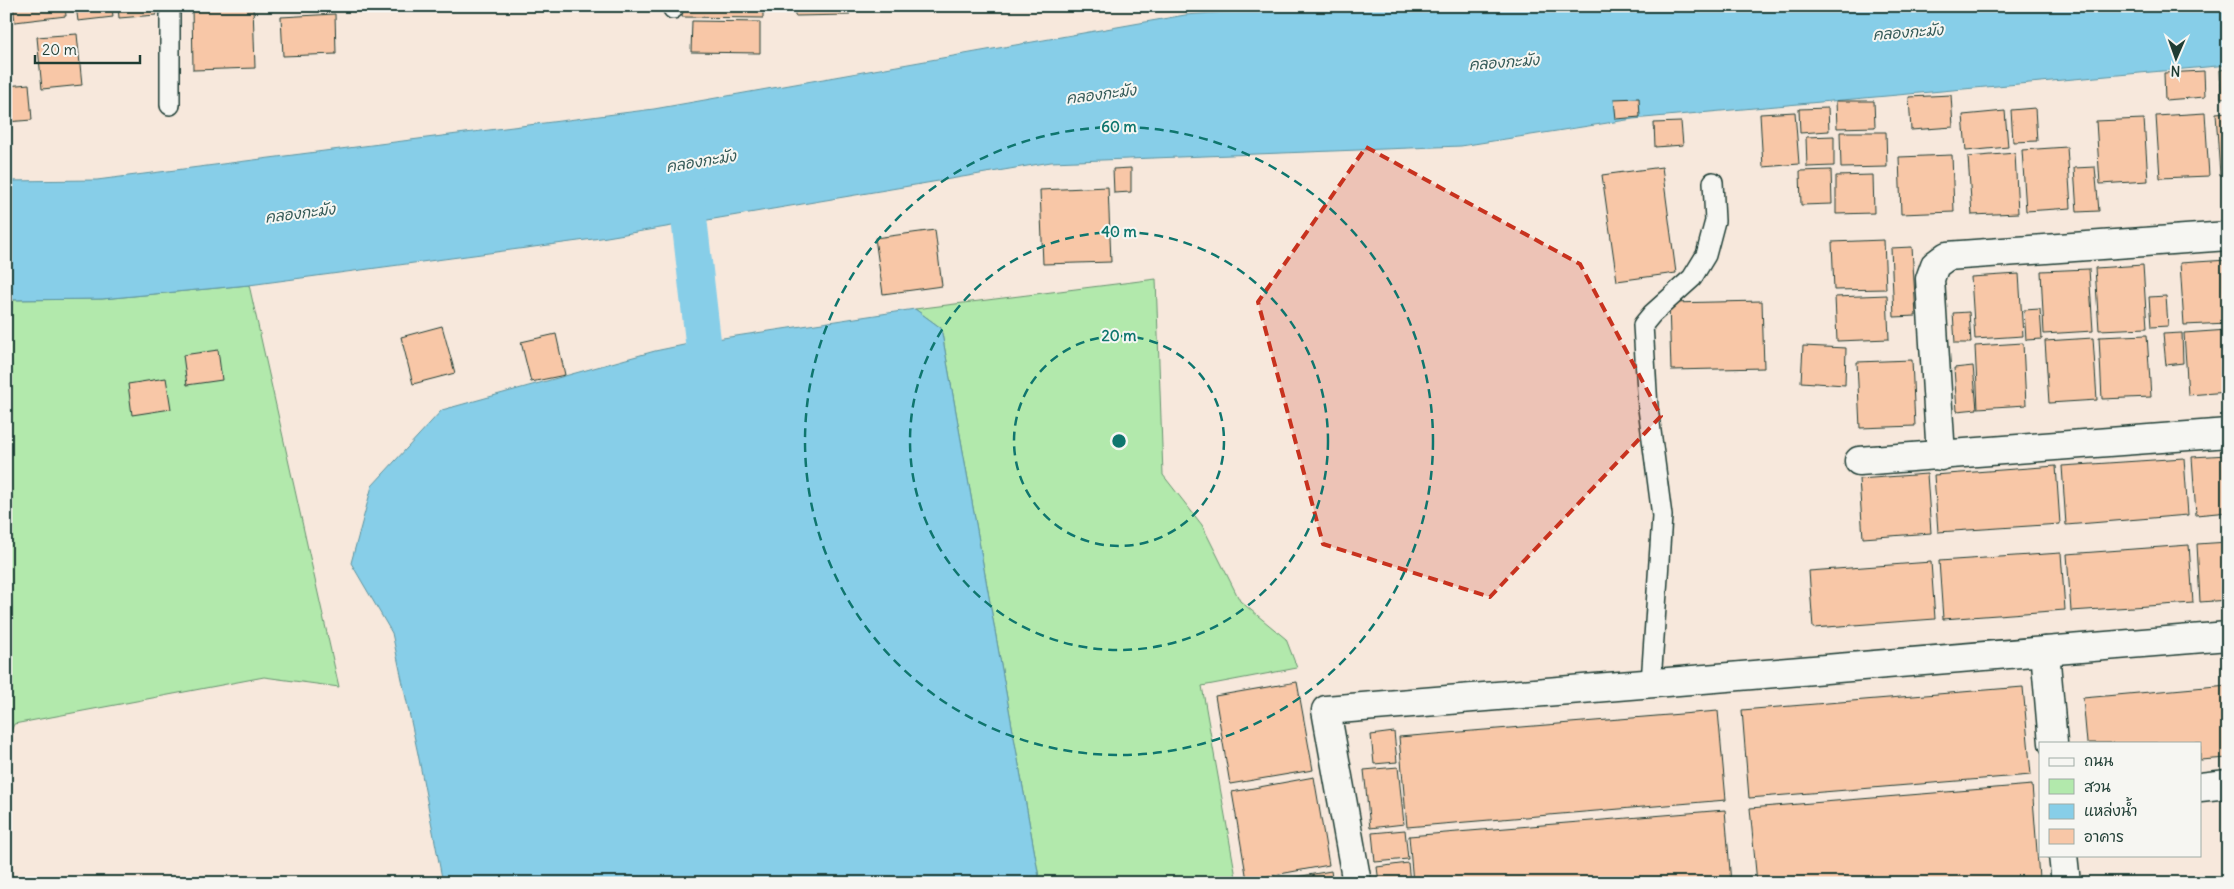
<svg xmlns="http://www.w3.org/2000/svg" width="2234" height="889" font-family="Delius,'Playpen Sans Thai',sans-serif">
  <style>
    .green { fill: #b2e9ac; stroke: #689370 }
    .water { fill: #87cee8; stroke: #5d94a0 }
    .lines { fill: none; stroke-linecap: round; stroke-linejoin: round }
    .canal { stroke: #87cee8; stroke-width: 36 }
    .building { fill: #f8c7a7; stroke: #1f3d34 }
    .lane-casing { stroke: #1f3d34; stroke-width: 22 }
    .street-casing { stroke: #1f3d34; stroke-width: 31 }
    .lane { stroke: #f6f6f2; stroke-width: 19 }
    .street { stroke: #f6f6f2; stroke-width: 28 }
    .marked { fill: #c8321e; fill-opacity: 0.2; stroke: #c8321e; stroke-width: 4; stroke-dasharray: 10 6; stroke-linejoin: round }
    .ring { fill: none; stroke: #0f766e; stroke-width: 2.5; stroke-dasharray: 9 6 }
    .labels { text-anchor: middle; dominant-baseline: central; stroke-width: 4; stroke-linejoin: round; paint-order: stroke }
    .water-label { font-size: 15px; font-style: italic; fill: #345a58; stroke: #f6f6f2 }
    .centre { fill: #0f766e; stroke: #f6f6f2; stroke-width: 2.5 }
    .ring-label { font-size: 15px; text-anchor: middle; font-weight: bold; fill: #0f766e; stroke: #f6f6f2; stroke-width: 4; stroke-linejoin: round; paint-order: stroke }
  </style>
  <rect width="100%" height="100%" fill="#f7e8dc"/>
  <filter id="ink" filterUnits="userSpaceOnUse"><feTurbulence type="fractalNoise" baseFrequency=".02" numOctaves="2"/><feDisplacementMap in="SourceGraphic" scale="10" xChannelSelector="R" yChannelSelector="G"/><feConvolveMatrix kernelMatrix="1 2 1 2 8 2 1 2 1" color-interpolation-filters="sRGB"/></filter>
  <g filter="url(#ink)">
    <g class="green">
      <path d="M1156,279l7,196 39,50 38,76 46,38 11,29 -95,18 35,197h-197l-99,-555 -26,-19z"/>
      <path d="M249,285l90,402 -75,-10 -250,47 -8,19v-443l96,-1z"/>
    </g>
    <g class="water">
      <path d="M1311,6h917v59l-595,54 -172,27 -410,16 -450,76 -352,47 -147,14 -96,1v-119l91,-1 557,-71 531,-94z"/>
      <path d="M915,309l26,19 99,555h-597l-25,-129 -26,-121 -41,-70 21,-77 70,-76 213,-59 48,-10z"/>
    </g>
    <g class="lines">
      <path class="canal" d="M684,174l19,167"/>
    </g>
    <g class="building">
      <path d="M13,6h52l1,10 -51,6z"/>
      <path d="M76,6h36l1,11 -35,4z"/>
      <path d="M118,6h37l1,9 -37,3z"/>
      <path d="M192,6h61l2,62 -62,2z"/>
      <path d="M268,6h52v3l-52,1z"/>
      <path d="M682,6h81v12l-81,-1z"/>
      <path d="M795,6h54v9l-54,1z"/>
      <path d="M335,14l1,40 -53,2 -2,-39z"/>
      <path d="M692,21l68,1v31l-69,-1z"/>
      <path d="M77,34l5,51 -40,4 -5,-52z"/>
      <path d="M2228,69v28l-7,1 -1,-28z"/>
      <path d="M2204,71l1,26 -40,3 -1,-27z"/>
      <path d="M29,84l3,36 -26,2v-36z"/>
      <path d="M1951,95l2,32 -42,3 -2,-33z"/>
      <path d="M1639,98l1,19 -24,2 -2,-20z"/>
      <path d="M1836,101h38l1,26 -38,1z"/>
      <path d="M1828,108l1,23 -29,2 -1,-24z"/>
      <path d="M2035,108l2,33 -24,1 -2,-32z"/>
      <path d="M2005,111l3,36 -42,4 -3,-36z"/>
      <path d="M1795,112l4,52 -36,3 -3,-53z"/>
      <path d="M2228,112v63h-8l-4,-62z"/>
      <path d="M2205,113l4,63 -49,2 -4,-62z"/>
      <path d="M2144,119l4,62 -48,3 -4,-63z"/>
      <path d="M1681,122l2,23 -28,2 -1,-24z"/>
      <path d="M1840,132h46l1,35 -46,1z"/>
      <path d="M1834,136v30l-27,1 -1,-30z"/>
      <path d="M2067,147l4,61 -45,3 -4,-61z"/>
      <path d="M2015,153l3,60 -46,2 -4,-58z"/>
      <path d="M1952,155l2,57 -53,2 -2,-57z"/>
      <path d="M1662,167l14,106 -59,8 -15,-106z"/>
      <path d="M2095,167l4,44 -22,1 -3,-44z"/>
      <path d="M1131,168v24l-17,1 -1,-24z"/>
      <path d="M1831,170l1,34 -31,1 -1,-34z"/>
      <path d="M1873,175l1,38 -38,1v-38z"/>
      <path d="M1108,187l3,75 -68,2 -3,-74z"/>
      <path d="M935,230l7,56 -59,8 -8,-56z"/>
      <path d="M1884,240l2,49 -52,1 -2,-48z"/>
      <path d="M1912,247l4,69 -22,1 -3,-69z"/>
      <path d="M2228,260v63l-44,2 -4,-62z"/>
      <path d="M2143,265l4,63 -48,2 -4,-62z"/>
      <path d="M2089,269l4,62 -49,3 -3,-63z"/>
      <path d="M2019,274l4,62 -48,3 -4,-62z"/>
      <path d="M1887,295l2,44 -52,2 -2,-44z"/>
      <path d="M2166,296l2,30 -17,1 -2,-30z"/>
      <path d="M1762,301l2,67 -93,2 -2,-67z"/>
      <path d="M2040,309l2,30 -16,1 -2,-30z"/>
      <path d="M1969,312l2,31h-16l-2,-30z"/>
      <path d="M442,326l13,47 -42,11 -12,-47z"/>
      <path d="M2228,330v62l-40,3 -4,-62z"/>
      <path d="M2182,333l1,30 -17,2 -3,-31z"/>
      <path d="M556,334l9,41 -34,7 -10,-40z"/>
      <path d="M2147,335l4,62 -49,2 -3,-62z"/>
      <path d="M2093,338l4,62 -48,3 -4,-62z"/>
      <path d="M2023,343l3,62 -48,3 -3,-62z"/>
      <path d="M1803,346l43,2 -1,37 -44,-3z"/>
      <path d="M218,350l4,30 -35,5 -4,-30z"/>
      <path d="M1912,360l3,66 -55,2 -3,-66z"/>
      <path d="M1973,366l4,43 -20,2 -3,-43z"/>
      <path d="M166,378l5,31 -39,6 -4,-31z"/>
      <path d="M2228,455v57l-32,3 -4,-58z"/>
      <path d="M2184,458l4,57 -122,10 -4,-59z"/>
      <path d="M2056,466l4,58 -122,8 -4,-57z"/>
      <path d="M1927,474l4,59 -68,5 -4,-59z"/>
      <path d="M2228,542v58l-28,2 -3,-58z"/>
      <path d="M2189,545l4,58 -122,8 -4,-57z"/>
      <path d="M2061,553l4,57 -122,9 -4,-58z"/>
      <path d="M1931,562l4,57 -122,9 -4,-57z"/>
      <path d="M1297,682l16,88 -83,14 -15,-88z"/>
      <path d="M2228,685v73l-28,2v-17h-113l-4,-45z"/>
      <path d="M2023,687l8,88 -282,23 -7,-88z"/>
      <path d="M1718,711l8,89 -319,27 -8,-90z"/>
      <path d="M1394,732l3,30 -23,2 -3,-29z"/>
      <path d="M1398,767l6,57 -34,4 -6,-58z"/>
      <path d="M1314,777l15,88 -82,15 -15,-88z"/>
      <path d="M2032,785l7,93 -52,5h-230l-7,-75z"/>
      <path d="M1725,810l6,73h-318l-4,-47z"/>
      <path d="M1405,830l3,29 -33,3 -3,-29z"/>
      <path d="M1408,863l2,20h-31l-2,-16z"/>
      <path d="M1331,871l2,12h-71z"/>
    </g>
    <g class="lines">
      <g class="lane-casing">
        <g id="lane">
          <path d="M170,6v99"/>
          <path d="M673,6v3"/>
          <path d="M1651,683l11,-167 -14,-108 -5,-83 9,-11 40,-36 14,-23 9,-34 -2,-39"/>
        </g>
      </g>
      <g class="street-casing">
        <g id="street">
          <path d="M1941,456l-11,-177 5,-14 12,-9 281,-20"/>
          <path d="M1859,461l369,-28"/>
          <path d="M2045,651l8,92"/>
          <path d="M2200,787l28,-3"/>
          <path d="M2063,855l3,28"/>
          <path d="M1357,883l-31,-173 902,-74"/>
        </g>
      </g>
      <use href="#lane" class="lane"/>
      <use href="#street" class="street"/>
    </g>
  </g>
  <path class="marked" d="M1366,147l214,117 81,152 -171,181 -167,-53 -65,-242z"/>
  <g class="ring">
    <circle cx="1119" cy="441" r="105"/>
    <circle cx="1119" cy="441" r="209"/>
    <circle cx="1119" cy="441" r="314"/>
  </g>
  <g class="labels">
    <g class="water-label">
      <text transform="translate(1908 32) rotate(-4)">คลองกะมัง</text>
      <text transform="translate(1504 62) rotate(-4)">คลองกะมัง</text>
      <text transform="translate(1101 94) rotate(-7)">คลองกะมัง</text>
      <text transform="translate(701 161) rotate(-9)">คลองกะมัง</text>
      <text transform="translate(300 213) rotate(-7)">คลองกะมัง</text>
    </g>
  </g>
  <circle cx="1119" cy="441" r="8" class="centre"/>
  <g class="ring-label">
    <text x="1119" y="132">60 m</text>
    <text x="1119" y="237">40 m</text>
    <text x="1119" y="341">20 m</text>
  </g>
  <rect width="2234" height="889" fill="none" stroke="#f6f6f2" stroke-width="25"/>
  <rect x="12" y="12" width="2209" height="864" fill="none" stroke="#1f3d34" stroke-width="2" filter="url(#ink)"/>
  <rect x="2039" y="742" width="162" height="115" fill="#f6f6f2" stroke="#a0aca6"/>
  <rect x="2049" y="758" width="25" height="8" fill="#f6f6f2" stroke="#a0aca6"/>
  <text x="2084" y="766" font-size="15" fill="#1f3d34">ถนน</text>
  <rect x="2049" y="779" width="25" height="15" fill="#b2e9ac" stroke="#a0aca6"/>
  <text x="2084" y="792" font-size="15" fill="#1f3d34">สวน</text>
  <rect x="2049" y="804" width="25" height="15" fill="#87cee8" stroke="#a0aca6"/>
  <text x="2084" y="816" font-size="15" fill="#1f3d34">แหล่งน้ำ</text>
  <rect x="2049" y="829" width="25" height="15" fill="#f8c7a7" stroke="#a0aca6"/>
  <text x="2084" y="842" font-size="15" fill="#1f3d34">อาคาร</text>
  <g transform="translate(2176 58) rotate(182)" stroke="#f6f6f2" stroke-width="4" paint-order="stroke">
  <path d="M0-4L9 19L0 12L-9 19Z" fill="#1f3d34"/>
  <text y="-8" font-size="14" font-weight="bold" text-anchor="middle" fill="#1f3d34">N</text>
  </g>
  <path d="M35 55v8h105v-8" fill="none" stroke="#1f3d34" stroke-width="2.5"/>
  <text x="42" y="55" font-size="15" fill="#1f3d34" stroke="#f6f6f2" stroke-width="4" paint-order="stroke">20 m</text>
</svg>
